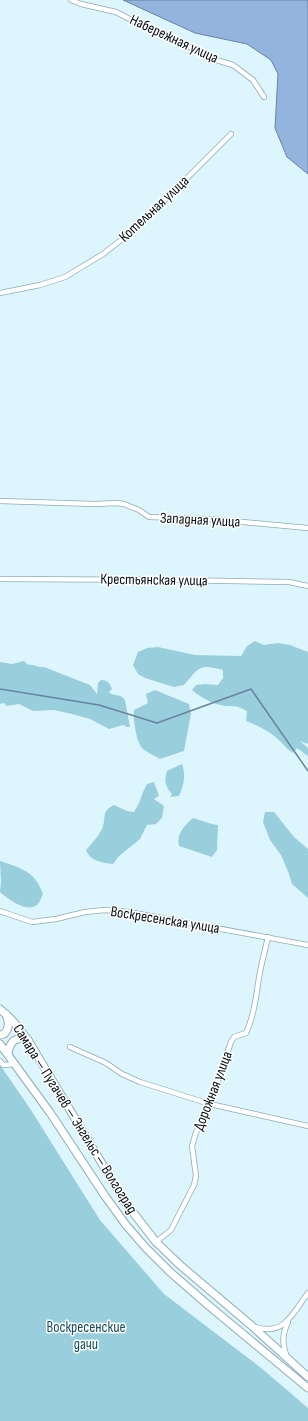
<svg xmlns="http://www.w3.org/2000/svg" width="308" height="1421" font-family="'Sofia Sans Condensed',sans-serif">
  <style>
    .green { fill: #99cedd }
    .water { fill: #93b4df; stroke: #6882a2 }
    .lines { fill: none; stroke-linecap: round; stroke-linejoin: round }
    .stream { stroke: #6882a2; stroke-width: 1.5 }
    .minor-casing { stroke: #8eabb4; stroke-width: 6 }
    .primary-casing { stroke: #8eabb4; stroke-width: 9 }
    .minor { stroke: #fff; stroke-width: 4.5 }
    .primary { stroke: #fff; stroke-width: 7 }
    .labels { text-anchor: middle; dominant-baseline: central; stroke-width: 3; stroke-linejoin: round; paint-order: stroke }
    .street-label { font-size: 15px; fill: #050f12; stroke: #fefefe }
    .park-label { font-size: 15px; fill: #154e5c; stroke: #fefefe }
  </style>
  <rect width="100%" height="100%" fill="#ddf6fe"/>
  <g class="green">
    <path d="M255,641l9,4 14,-2 12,2 18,7v92l-8,-3 8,7v8l-11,-8 -3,5c-7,-3 -10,-8 -15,-13 -10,-9 -20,-14 -33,-19l1,-10c-11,-6 -11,-4 -22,-5 -12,-2 -24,-8 -33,-16l4,-5 9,-1 13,1 5,-7v-8c-25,-7 -24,-2 -39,15l-10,2 -29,-9 -7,-4 -5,-9 5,-13 9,-4 11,-1 37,8 46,1 6,-10z"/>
    <path d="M24,661l4,4c6,-1 10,3 16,2l46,18 7,9 1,-11 3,-3c6,0 9,3 11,9l-3,3 2,2 10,2 4,4 5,27h-3l-4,-2 -14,4 -19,-10 -18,-5 -18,-4 -21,1 -14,-7 -12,2 -3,-3 -4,1v-42l12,2z"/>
    <path d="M155,690l34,14 2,10 -7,37 -24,8c-5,-3 -12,-6 -17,-10 -7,-6 -10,-30 -9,-39l14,-7 -2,-9z"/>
    <path d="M182,764c4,11 2,21 -3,32l-9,1 2,-3c-7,-8 -8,-13 -5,-23z"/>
    <path d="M154,782l5,14 -5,3 10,7 -2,12 -6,6 -9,1 -7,14 -22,18 -5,7c-11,-1 -23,-3 -27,-14 6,-7 12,-13 16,-21 5,-11 -2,-17 12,-24l13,6 7,1 5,-9 4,-11 4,-8z"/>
    <path d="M265,812h9l20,25 14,12v49l-16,-14 -3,-10 -8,-19 -11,-15 -7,-18z"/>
    <path d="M193,818l19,6 6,1 -1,25 -5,7 -33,-11c-3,-12 5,-20 14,-28z"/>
    <path d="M0,861c21,7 35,10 43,33 -2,3 -3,9 -6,11 -11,8 -29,-6 -37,-13l1,-10z"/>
    <path d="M0,1065l29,42 71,113 64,74 96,73 48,41v13h-308z"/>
  </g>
  <path class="water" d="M123,0h185v174l-21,-17 -12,-29 3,-54 -7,-14 -24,-16 -52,-11z"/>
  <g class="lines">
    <path class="stream" d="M0,689l99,16 58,18 94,-34 57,82"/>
    <g class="minor-casing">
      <g id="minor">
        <path d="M71,0l10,4 35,8 41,21 14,5 45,22 17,5 20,15 11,17"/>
        <path d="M0,293l40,-8 25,-8 38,-23 37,-29 91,-91"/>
        <path d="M0,501l95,3 21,-1 8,1 15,6 10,7 61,2 98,9"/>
        <path d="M0,579l176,1 113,2 19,4"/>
        <path d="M0,911l32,11 24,-3 29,-7 20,-2 24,2 179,33"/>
        <path d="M70,1047l36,16 16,11 18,8 70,22 98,22"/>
        <path d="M0,1061l3,4 12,-1"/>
        <path d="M156,1242l15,-12 23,-45 2,-9 -4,-30 4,-14 10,-16 25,-74 3,-5 12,-4c8,-17 10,-37 13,-55 2,-14 6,-27 9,-41"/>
        <path d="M255,1327c30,9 37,-13 53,-34"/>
        <path d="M287,1357c-5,-13 -5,-22 1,-35"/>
      </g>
    </g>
    <g class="primary-casing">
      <g id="primary">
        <path d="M0,1009l12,11 16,20 97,162 31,40 25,24 71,60 56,51"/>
        <path d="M0,1035l4,-1c6,-6 5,-12 2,-20"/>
        <path d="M0,1044l51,70 54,82 21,29 20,23 23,23 39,34 100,83"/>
        <path d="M8,1054c2,-13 7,-18 20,-14"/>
      </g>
    </g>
    <use href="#minor" class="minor"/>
    <use href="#primary" class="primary"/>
  </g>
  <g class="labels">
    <g class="street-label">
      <text transform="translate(174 39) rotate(25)">Набережная улица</text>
      <text transform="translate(154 209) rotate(-43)">Котельная улица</text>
      <text transform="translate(200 520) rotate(3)">Западная улица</text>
      <text transform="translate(154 580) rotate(1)">Крестьянская улица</text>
      <text transform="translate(165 920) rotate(9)">Воскресенская улица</text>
      <text transform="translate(213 1091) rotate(-69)">Дорожная улица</text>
      <text transform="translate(75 1119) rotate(58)">Самара — Пугачев — Энгельс — Волгоград</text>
    </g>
    <g class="park-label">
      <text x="86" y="1327">Воскресенские<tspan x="86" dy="17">дачи</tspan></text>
    </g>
  </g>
</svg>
